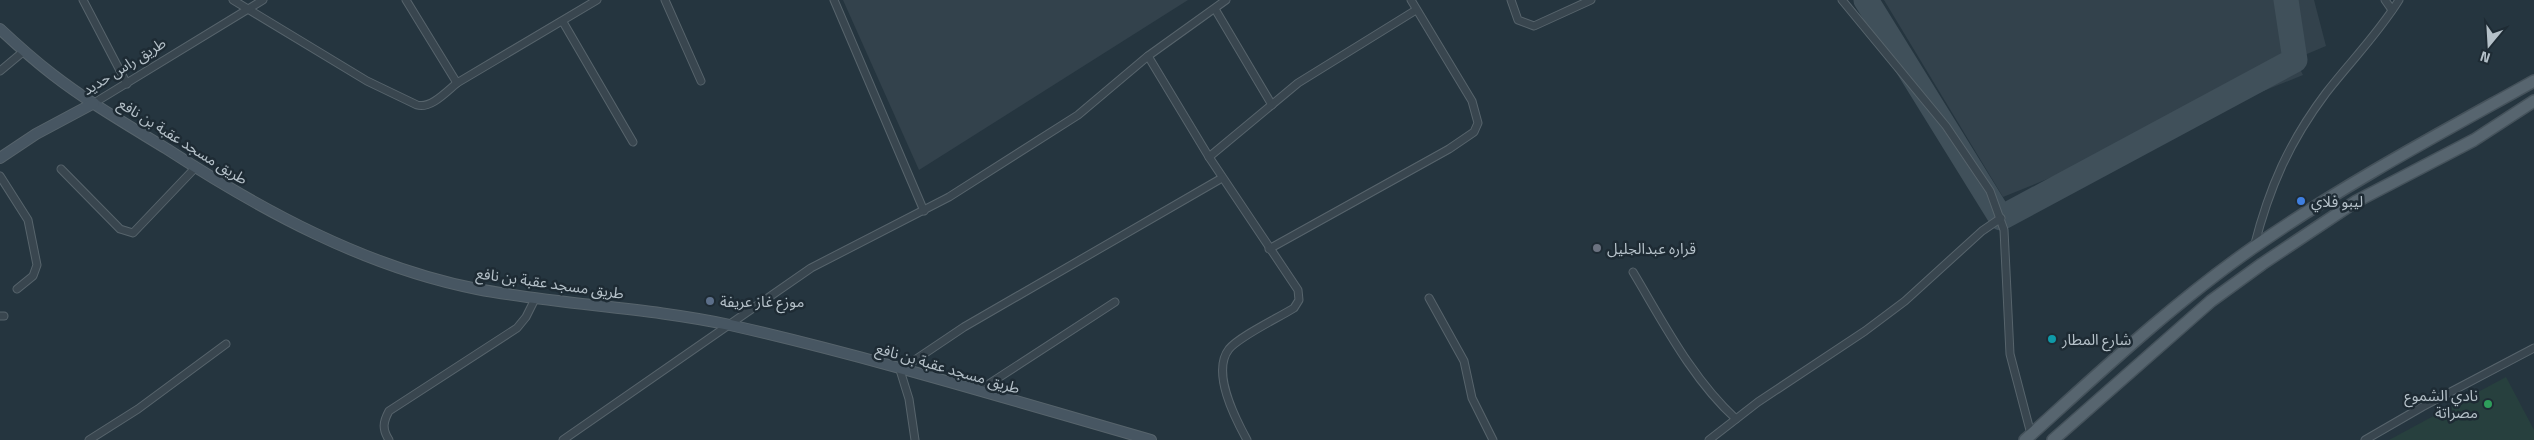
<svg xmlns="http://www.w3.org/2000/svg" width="2534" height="440" font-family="'Titillium Web','Noto Sans Arabic',sans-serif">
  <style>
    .airport { fill: #33424c }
    .green { fill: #27403e }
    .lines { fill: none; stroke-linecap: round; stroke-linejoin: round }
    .taxiway { stroke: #40505a; stroke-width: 25 }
    .street-casing { stroke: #57646c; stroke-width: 9 }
    .secondary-casing { stroke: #57646c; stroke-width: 12 }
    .primary-casing { stroke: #45525b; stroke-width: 14 }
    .street { stroke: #39464f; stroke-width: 7 }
    .secondary { stroke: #475662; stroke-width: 10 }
    .primary { stroke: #57656f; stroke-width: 11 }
    .shop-dot { fill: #3f7fe0; stroke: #1e2b34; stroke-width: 2 }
    .worship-dot { fill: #6b7280; stroke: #1e2b34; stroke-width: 2 }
    .service-dot { fill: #5c6f8a; stroke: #1e2b34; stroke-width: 2 }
    .culture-dot { fill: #0f9aa8; stroke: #1e2b34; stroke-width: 2 }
    .leisure-dot { fill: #2e9e5b; stroke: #1e2b34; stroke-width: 2 }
    .labels { text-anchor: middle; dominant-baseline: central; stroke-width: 5; stroke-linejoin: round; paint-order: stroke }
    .street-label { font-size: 15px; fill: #b5c1c9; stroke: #1e2b34 }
    .poi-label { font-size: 15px; fill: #b5c1c9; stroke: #1e2b34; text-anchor: start }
  </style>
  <rect width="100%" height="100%" fill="#25353f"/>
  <g class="airport">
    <path d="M843,0h345l-269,170z"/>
    <path d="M1884,0h430l12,46 -31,13 8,16 -300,122z"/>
  </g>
  <path class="green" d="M2506,377l28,53v10h-145z"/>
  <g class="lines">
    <path class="taxiway" d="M1866,0l135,218 294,-158 -9,-60"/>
    <g class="street-casing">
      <g id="street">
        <path d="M83,0l44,84"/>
        <path d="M233,0l134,81 50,24c14,4 30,-14 40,-22"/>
        <path d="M406,0l51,83 140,-83"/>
        <path d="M665,0l36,81"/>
        <path d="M834,0l90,211"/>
        <path d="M1511,0l7,20 16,6 57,-26"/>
        <path d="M1842,0l104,126 44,65 14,39 6,124 21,80"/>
        <path d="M2385,0l7,10"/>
        <path d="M1215,9l57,96"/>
        <path d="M563,22l70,120"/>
        <path d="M1148,56l61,101 89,133 1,10 -5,8c-16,10 -54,28 -65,41 -18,23 6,69 18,91"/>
        <path d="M0,71l24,-20"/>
        <path d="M94,103l169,-103"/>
        <path d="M1209,157l89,-74 118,-73"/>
        <path d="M61,169l59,60 13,4 62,-65"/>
        <path d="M0,176l28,44 9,45 -4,11 -16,13"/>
        <path d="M2254,247c15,-59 35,-105 72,-154 24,-31 52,-59 73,-93"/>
        <path d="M1269,249l180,-100 25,-17 4,-9 -6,-22 -61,-101"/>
        <path d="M1633,272c30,50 59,107 103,147"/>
        <path d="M1429,298l35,63 8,37 21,42"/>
        <path d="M0,316h4"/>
        <path d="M978,391l137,-89"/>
        <path d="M89,440l49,-31 88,-65"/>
        <path d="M389,440c-7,-11 -6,-18 0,-29l128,-83 9,-11 9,-18"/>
        <path d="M563,440l248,-172 138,-71 129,-82 70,-59 78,-56"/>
        <path d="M915,440l-6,-41 -9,-29 64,-43 258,-149"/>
        <path d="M1709,440l49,-38 107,-71 40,-30 77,-70 19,-13"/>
        <path d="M2365,440l57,-33 112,-59"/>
      </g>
    </g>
    <g class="secondary-casing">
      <g id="secondary">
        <path d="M0,29c17,16 34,31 52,45 36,28 76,51 115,75 94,61 198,118 310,140 84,16 169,18 253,36 141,32 281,75 421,115"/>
        <path d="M0,158l36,-24 58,-31"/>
      </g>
    </g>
    <g class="primary-casing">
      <g id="primary">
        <path d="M2025,440c73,-66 147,-136 229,-193 89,-62 185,-113 280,-166"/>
        <path d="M2053,440l158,-139 51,-37 93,-62 119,-62 60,-39"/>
      </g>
    </g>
    <use href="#street" class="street"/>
    <use href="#secondary" class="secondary"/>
    <use href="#primary" class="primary"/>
  </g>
  <circle class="shop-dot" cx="2301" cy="201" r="5"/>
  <circle class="worship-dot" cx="1597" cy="248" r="5"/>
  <circle class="service-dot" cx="710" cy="301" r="5"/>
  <circle class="culture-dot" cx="2052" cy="339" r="5"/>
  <circle class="leisure-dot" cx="2488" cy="404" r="5"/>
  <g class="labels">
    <g class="street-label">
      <text transform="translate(124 66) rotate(-32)">طريق راس حديد</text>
      <text transform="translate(183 141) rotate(32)">طريق مسجد عقبة بن نافع</text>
      <text transform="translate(550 283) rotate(8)">طريق مسجد عقبة بن نافع</text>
      <text transform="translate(948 368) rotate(16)">طريق مسجد عقبة بن نافع</text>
    </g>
    <g class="poi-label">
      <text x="2311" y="201">ليبو فلاي</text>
      <text x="1607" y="248">قراره عبدالجليل</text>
      <text x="720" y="301">موزع غاز عريفة</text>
      <text x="2062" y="339">شارع المطار</text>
      <text x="2478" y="395" text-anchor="end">نادي الشموع<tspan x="2478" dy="17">مصراتة</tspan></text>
    </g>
  </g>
  <g transform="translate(2489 45) rotate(198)" stroke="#1e2b34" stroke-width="4" paint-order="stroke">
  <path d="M0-4L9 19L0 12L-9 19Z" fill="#b5c1c9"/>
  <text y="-8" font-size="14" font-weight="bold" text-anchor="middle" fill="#b5c1c9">N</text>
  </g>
</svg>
